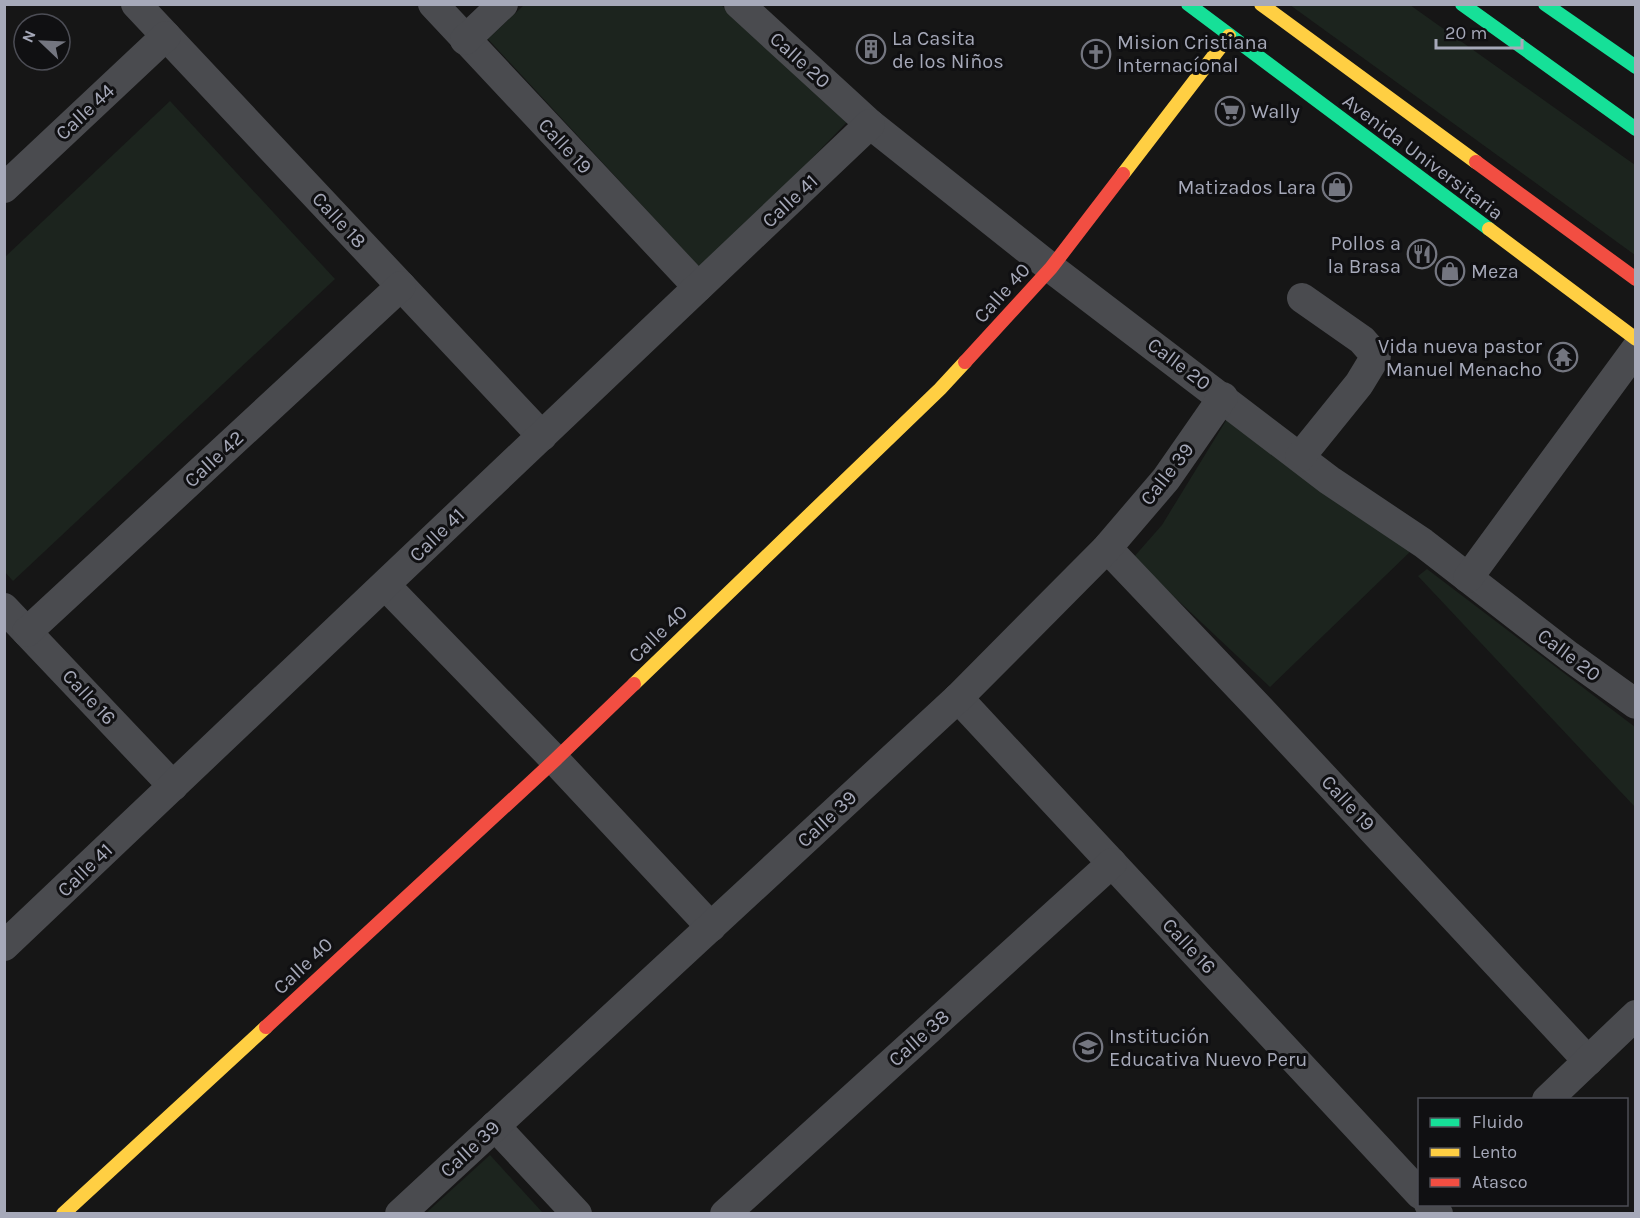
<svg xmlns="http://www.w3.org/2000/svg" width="1640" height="1218" font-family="Karla,sans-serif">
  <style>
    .green { fill: #1c241e }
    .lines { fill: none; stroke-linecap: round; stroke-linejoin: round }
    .street { stroke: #4a4b4f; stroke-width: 30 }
    .fast { stroke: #16e098; stroke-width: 14 }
    .slow { stroke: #ffcf43; stroke-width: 14 }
    .jam { stroke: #f24e42; stroke-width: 14 }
    .labels { text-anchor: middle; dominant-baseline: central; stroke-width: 6; stroke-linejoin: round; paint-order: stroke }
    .poi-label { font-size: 20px; fill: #a6a9b9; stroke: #101012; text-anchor: start }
    .street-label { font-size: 20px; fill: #a6a9b9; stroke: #101012 }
  </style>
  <rect width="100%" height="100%" fill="#161616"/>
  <g class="green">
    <path d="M524,5h197l127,116 -145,150 -215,-232z"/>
    <path d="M1290,5h120l225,160v90z"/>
    <path d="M170,101l165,178 -322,302 -9,-10 1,-314z"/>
    <path d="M1227,419l187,129 -144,139 -137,-129 29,-33z"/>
    <path d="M1427,569l208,158v80l-217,-231z"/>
    <path d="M490,1155l53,58h-117z"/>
  </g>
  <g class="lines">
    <g class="street">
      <path d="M136,4l406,432"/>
      <path d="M433,4l265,283"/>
      <path d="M739,4l131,120 181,144 278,212 94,63 146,113 67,48"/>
      <path d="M465,40l38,-36"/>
      <path d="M4,188l162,-152"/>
      <path d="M1300,457l59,-73 17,-28 -14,-16 -60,-42"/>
      <path d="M1107,548l153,161 328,352"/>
      <path d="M1468,578l168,-229"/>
      <path d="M385,585l170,175 156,167"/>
      <path d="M4,608l169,178"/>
      <path d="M27,632l374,-346"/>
      <path d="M958,698l462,496"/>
      <path d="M4,946l866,-822"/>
      <path d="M1547,1100l89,-85"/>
      <path d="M495,1126l82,88"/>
      <path d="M1429,1204l9,10"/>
      <path d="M400,1214l558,-516 149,-150 59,-69 57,-82"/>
      <path d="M725,1214l387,-351"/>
    </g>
    <g class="fast">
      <path d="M1188,4l301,225"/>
      <path d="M1462,4l174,125"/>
      <path d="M1545,4l91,63"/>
    </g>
    <g class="slow">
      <path d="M1261,4l215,158"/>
      <path d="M1123,174l106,-138"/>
      <path d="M1489,229l147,110"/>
      <path d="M634,684l306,-295 25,-27"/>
      <path d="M63,1214l203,-187"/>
    </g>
    <g class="jam">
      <path d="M1476,162l160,117"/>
      <path d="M965,362l86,-94 72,-94"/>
      <path d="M266,1027l289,-267 79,-76"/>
    </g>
  </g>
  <defs>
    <g id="building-ring" transform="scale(1.5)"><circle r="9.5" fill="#101012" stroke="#747680" stroke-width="1.5"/><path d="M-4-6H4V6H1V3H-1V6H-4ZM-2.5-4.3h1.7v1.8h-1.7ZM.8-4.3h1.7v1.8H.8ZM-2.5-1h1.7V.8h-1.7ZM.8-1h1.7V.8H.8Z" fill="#747680"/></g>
    <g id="church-ring" transform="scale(1.5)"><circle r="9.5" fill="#101012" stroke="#747680" stroke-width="1.5"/><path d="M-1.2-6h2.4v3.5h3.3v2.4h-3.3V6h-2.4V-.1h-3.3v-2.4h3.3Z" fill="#747680"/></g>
    <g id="supermarket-ring" transform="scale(1.5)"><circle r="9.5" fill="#101012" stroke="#747680" stroke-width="1.5"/><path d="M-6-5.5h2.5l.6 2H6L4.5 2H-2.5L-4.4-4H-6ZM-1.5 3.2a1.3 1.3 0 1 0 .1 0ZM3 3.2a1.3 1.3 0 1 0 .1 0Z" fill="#747680"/></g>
    <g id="shop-ring" transform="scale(1.5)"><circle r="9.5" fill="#101012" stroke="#747680" stroke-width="1.5"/><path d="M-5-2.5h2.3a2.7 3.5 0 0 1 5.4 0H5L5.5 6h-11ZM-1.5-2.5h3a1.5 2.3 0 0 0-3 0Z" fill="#747680"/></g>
    <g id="restaurant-ring" transform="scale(1.5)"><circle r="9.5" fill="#101012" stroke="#747680" stroke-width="1.5"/><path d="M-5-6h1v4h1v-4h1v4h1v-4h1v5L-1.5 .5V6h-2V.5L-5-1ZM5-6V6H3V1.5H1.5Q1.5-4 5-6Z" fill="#747680"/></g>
    <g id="temple-ring" transform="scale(1.5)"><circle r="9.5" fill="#101012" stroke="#747680" stroke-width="1.5"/><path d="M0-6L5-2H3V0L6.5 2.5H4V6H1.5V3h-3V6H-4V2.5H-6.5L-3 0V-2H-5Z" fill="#747680"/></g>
    <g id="school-ring" transform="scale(1.5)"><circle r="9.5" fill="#101012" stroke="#747680" stroke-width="1.5"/><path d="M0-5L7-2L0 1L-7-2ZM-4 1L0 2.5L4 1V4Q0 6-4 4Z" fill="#747680"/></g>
  </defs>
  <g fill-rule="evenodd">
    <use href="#building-ring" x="871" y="49"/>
    <use href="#church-ring" x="1096" y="54"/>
    <use href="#supermarket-ring" x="1230" y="111"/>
    <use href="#shop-ring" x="1337" y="187"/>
    <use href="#restaurant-ring" x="1422" y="254"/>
    <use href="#shop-ring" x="1450" y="271"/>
    <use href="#temple-ring" x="1563" y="357"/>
    <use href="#school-ring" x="1088" y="1047"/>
  </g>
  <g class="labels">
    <g class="poi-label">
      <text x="892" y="38">La Casita<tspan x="892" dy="23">de los Niños</tspan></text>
      <text x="1117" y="42">Mision Cristiana<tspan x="1117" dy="23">Internacíonal</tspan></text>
      <text x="1251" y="111">Wally</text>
      <text x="1316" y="187" text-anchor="end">Matizados Lara</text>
      <text x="1401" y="243" text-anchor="end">Pollos a<tspan x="1401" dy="23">la Brasa</tspan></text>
      <text x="1471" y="271">Meza</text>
      <text x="1542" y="346" text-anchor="end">Vida nueva pastor<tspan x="1542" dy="23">Manuel Menacho</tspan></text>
      <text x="1109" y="1036">Institución<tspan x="1109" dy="23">Educativa Nuevo Peru</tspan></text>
    </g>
    <g class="street-label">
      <text transform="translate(800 60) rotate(42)">Calle 20</text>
      <text transform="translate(85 112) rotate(-43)">Calle 44</text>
      <text transform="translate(565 146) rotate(47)">Calle 19</text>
      <text transform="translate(1423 157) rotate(37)">Avenida Universitaria</text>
      <text transform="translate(790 201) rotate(-43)">Calle 41</text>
      <text transform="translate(339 220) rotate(47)">Calle 18</text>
      <text transform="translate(1002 293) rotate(-48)">Calle 40</text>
      <text transform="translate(1179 364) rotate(37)">Calle 20</text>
      <text transform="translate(214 459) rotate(-43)">Calle 42</text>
      <text transform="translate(1167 474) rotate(-52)">Calle 39</text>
      <text transform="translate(437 535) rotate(-44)">Calle 41</text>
      <text transform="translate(658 634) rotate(-44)">Calle 40</text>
      <text transform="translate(1569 655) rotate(37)">Calle 20</text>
      <text transform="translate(89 697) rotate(47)">Calle 16</text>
      <text transform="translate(1348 803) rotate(47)">Calle 19</text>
      <text transform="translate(827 819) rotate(-43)">Calle 39</text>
      <text transform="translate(85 870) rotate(-44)">Calle 41</text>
      <text transform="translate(1189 946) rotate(47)">Calle 16</text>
      <text transform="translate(303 966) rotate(-43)">Calle 40</text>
      <text transform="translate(919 1038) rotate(-42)">Calle 38</text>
      <text transform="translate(470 1149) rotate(-43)">Calle 39</text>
    </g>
  </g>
  <rect width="1640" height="1218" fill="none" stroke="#a6a9b9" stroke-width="12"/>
  <rect x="1418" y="1098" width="210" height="108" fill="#101012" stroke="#4c4d55" stroke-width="1.5"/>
  <rect x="1430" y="1118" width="30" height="9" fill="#16e098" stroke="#4c4d55" stroke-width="1.5"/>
  <text x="1472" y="1128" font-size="18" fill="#a6a9b9">Fluido</text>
  <rect x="1430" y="1148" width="30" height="9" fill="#ffcf43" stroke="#4c4d55" stroke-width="1.5"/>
  <text x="1472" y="1158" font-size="18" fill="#a6a9b9">Lento</text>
  <rect x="1430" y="1178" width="30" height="9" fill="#f24e42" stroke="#4c4d55" stroke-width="1.5"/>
  <text x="1472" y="1188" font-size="18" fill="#a6a9b9">Atasco</text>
  <g transform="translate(42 42) rotate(293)"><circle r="28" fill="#101012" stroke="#4c4d55" stroke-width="1.5"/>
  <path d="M0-4.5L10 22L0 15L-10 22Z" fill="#747680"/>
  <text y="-9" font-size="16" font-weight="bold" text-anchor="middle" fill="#a6a9b9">N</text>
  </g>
  <path d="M1436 39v9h86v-9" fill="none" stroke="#a6a9b9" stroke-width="3"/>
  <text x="1445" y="39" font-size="18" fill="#a6a9b9" stroke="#101012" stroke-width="4.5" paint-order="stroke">20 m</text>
</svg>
